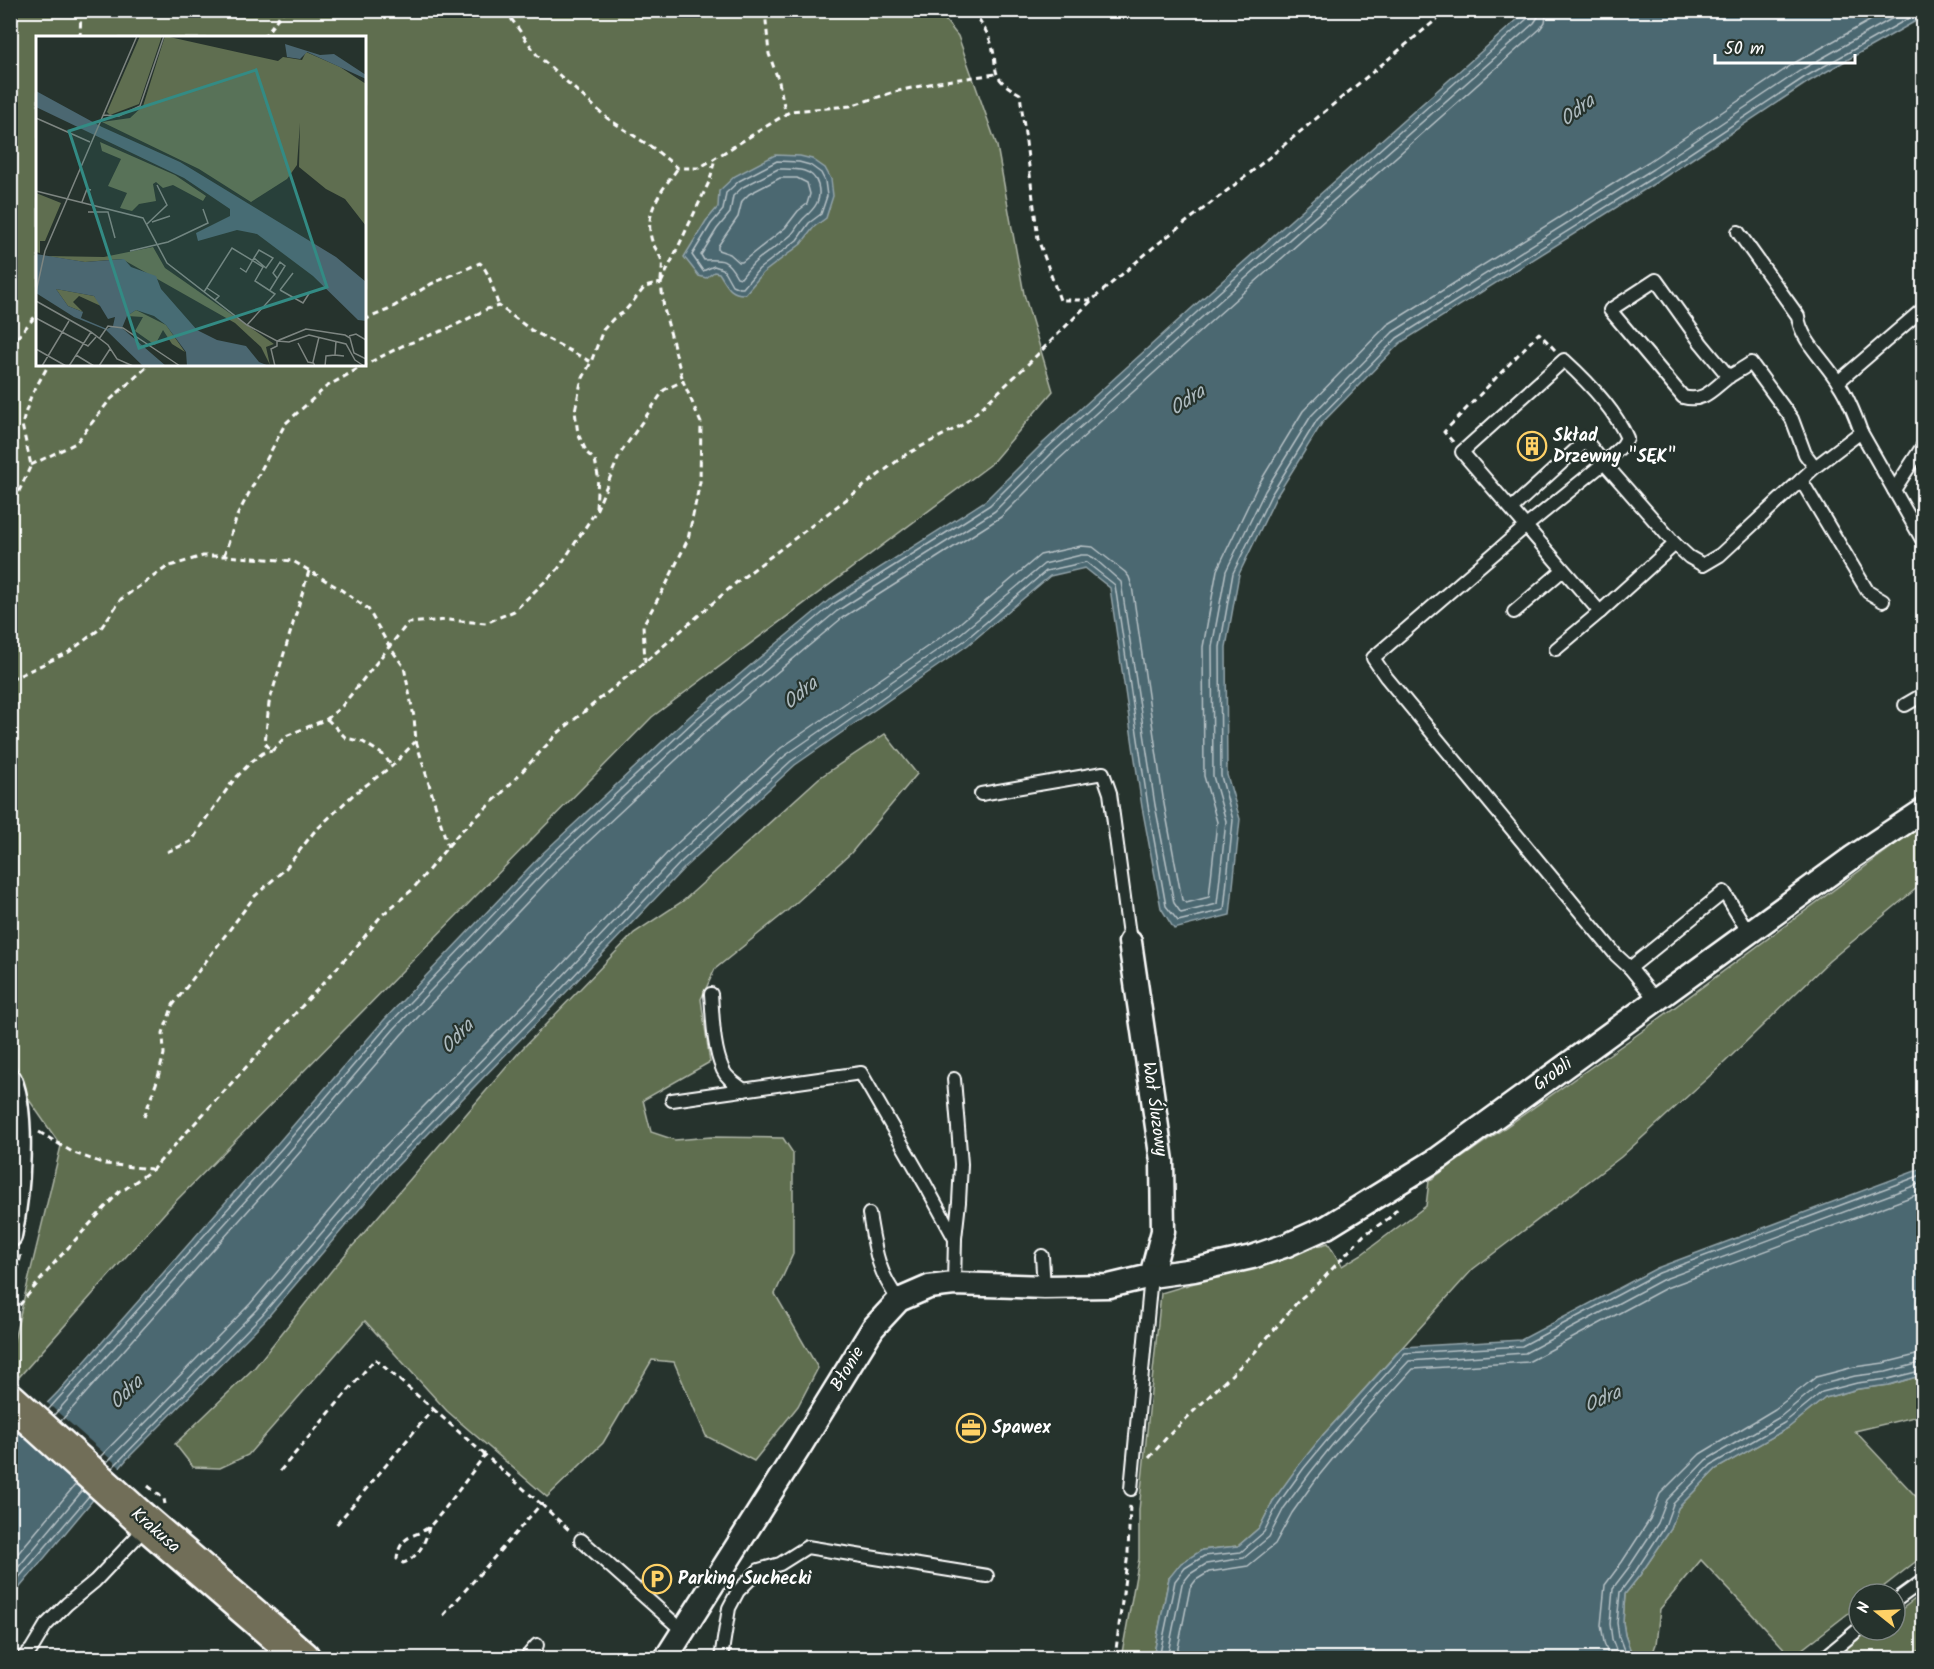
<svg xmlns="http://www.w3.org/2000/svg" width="1934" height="1669" font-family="Kalam,sans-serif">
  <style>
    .green { fill: #5f6e50; stroke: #afb6a8; stroke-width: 1.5; fill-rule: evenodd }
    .water { fill: #4b6771; stroke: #93a4aa; stroke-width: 1.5 }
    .pier { fill: #26332d }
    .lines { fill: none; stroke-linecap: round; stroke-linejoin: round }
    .shore { stroke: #b7c2c6; stroke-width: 1.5 }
    .service-casing { stroke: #fff; stroke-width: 16 }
    .minor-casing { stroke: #fff; stroke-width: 27 }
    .primary-casing { stroke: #fff; stroke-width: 38 }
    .path { stroke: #fff; stroke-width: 3; stroke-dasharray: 6 4.5; stroke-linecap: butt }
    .service { stroke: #26332d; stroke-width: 12 }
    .minor { stroke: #26332d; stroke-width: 22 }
    .primary { stroke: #716e59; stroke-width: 33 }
    .labels { text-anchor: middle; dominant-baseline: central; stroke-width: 4.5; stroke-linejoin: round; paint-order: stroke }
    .poi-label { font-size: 18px; font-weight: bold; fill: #fff; stroke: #26332d; text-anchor: start }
    .street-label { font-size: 18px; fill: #fff; stroke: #26332d }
    .water-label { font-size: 20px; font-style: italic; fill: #aebbbf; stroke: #26332d }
    .inset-road { fill: none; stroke: #7d8581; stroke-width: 1.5 }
    .view { fill: #338b84; fill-opacity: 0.15; stroke: #338b84; stroke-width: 3 }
    .inset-edge { fill: none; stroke: #fff; stroke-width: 3 }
  </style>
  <rect width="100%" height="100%" fill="#26332d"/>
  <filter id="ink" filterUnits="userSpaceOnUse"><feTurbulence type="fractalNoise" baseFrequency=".0167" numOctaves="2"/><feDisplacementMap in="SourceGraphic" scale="12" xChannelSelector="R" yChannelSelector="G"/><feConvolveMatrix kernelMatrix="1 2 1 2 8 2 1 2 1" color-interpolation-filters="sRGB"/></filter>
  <g filter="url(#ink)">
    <g class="green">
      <path d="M10,11h928l20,25 39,110 27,148 29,97 -63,74 -338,252 -482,490 -151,170 -8,-9v-16l50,-206 -34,-49 -17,-49zM38,38h326v326h-326z"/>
      <path d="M885,734l32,40 -66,79 -64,58 -72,58 -14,30 9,63 -67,38 8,32 24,8 36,-3 72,1 10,15v101l-18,40 43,74 -20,38 -44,55 -48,-25 -32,-74 -22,-2 -49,83 -56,54 -100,-86 -82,-90 -117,134 -28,13 -27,-1 -18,-23 80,-77 77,-97 190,-221 112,-116 49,-32 136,-123z"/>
      <path d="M1923,824v59l-94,78 -104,101 -104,95 -148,112 -150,166 -50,66 -13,26 -22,19 -36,4 -33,28 -16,80h-32l18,-99v-49l22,-217 167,-50 14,23 20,-12 64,-48 3,-25 212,-149z"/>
      <path d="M1923,1375v40l-68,16 68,73v52l-49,38h-15v11l-67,52 -91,-97 -41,49 -4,35 -5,14h-18l-8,-23 -2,-13 2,-28 15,-19 31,-46 7,-21 38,-39 72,-41 37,-30 33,-9 31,-4z"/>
      <path d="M1923,1593v56l-20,9h-67l7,-8 29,-20h23v-16z"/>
    </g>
    <g class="water">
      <path d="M1527,11h396v6l-115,65 -148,98 -260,163 -78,80 -46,74 -37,77 -13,73 1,128 13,44 -10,96 -56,14 -13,-21 -19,-101 -32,-219 -25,-20 -35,8 -82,69 -173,120 -109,101 -134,141 -160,164 -126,148 -139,140 -116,139v-158l47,-48 220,-249 106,-123 159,-167 148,-138 138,-115 156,-99 58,-58 160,-145z"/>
      <path d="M775,155l25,1 12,3 13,9 6,11 2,17 -7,22 -12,9 -13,17 -38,29 -18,21c-15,1 -18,-9 -26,-21l-5,-1 -8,6 -7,-2 -15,-19 22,-36 12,-14 1,-16 16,-15z"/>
      <path d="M1923,1168v207l-34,10 -31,4 -33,9 -37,30 -72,41 -38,39 -7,21 -31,46 -15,19 -2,28 2,13 8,23h-480l16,-80 12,-15 21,-13 36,-4 22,-19 13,-26 26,-36 24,-30 80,-88 118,-7 136,-72z"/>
    </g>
    <path class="pier" d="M45,1401l77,68 -25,31 -80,-71z"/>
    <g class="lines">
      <g class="shore">
        <path d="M777,161l22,1 11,3 11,8 4,8 2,15 -6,18 -12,9 -12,17 -38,29 -16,19h-4l-7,-3 -9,-16 -9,-3 -11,5 -11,-16 19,-31 12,-14 3,-17 13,-12z"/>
        <path d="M778,169c15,0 35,-2 40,16 4,15 -3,23 -13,32 -6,5 -9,13 -14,18 -12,11 -27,18 -38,29 -4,4 -8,9 -12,14l-4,-1c-10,-18 -14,-18 -33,-17l-3,-5 16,-26 13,-16 3,-17 10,-9z"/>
        <path d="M780,178h17l10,5 3,11 -3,10 -9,7 -13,17 -43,34h-3l-9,-8 -12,-4v-4l20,-29 4,-16 7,-7z"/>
        <path d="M48,1410l235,-263 106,-123 158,-166 148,-138 137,-115 158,-100 57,-57 160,-145 321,-285 3,-8"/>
        <path d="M54,1415l235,-263 105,-123 158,-166 148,-138 137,-114 158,-100 57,-58 160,-145 322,-285 4,-6v-7"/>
        <path d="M61,1421l234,-263 106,-123 158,-166 147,-137 136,-114 159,-101 57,-57 160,-145 322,-286 5,-7 2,-12"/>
        <path d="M100,1457l150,-153 126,-149 160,-163 134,-142 111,-102 173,-120 86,-73 41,-9 12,1 32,25 4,5 3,9 32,218 18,96 4,3 23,-6 8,-75 -13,-46 -1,-129 14,-77 40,-83 46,-76 84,-86 261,-163 148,-100 93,-52"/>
        <path d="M106,1463l150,-153 127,-149 159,-163 134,-142 110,-101 173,-120 85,-71 37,-9h7l6,3 27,24 34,223 19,98 7,10 36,-9 9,-83 -13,-45 -1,-129 14,-76 39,-80 46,-75 82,-84 260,-163 148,-99 106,-60"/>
        <path d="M112,1468l150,-153 126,-148 160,-164 134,-142 109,-100 173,-120 82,-70 40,-9 29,23 33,221 18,100 12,15 46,-11 9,-90 -12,-44 -1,-129 13,-74 38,-78 46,-75 80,-82 260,-163 148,-98 113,-64 6,-1"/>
        <path d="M10,1563l66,-79"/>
        <path d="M10,1577l73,-87"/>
        <path d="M10,1588l79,-92"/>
        <path d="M1159,1658l16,-77 10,-13 19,-12 37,-4 23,-20 14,-28 26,-36 24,-29 77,-86 117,-7 137,-73 265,-99"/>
        <path d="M1167,1658l15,-74 8,-10 16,-10 38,-6 25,-21 15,-29 26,-35 23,-29 76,-83 116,-8 137,-73 262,-98"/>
        <path d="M1176,1658l14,-70 6,-8 13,-8 39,-6 27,-22 17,-31 25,-35 23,-28 73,-81 115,-7 138,-74 258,-96"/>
        <path d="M1609,1658l-5,-16 -3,-17 4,-40 17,-23 28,-43 10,-25 40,-40 75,-45 41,-32 38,-10 30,-4 40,-10"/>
        <path d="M1619,1658l-7,-19 -2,-15 3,-36 16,-21 29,-44 9,-23 39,-40 74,-43 39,-32 36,-9 31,-4 38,-10"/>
        <path d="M1627,1658l-8,-21 -2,-14 3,-31 15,-20 30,-46 8,-22 38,-39 73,-42 38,-31 35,-9 31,-4 36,-9"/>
      </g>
      <g class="service-casing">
        <g id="service">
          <path d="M1738,232l60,84c2,24 29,47 41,68 10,15 16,31 22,48"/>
          <path d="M1729,377l-28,-34 -45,-63 -46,30 73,87c22,6 30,-9 47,-21 6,-4 14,-8 21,-13l41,56 13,35 10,13"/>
          <path d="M1838,382l86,-74"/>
          <path d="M1801,480l67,112 15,9"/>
          <path d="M1894,490l30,-46"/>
          <path d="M1511,509l-49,-57 102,-92c22,20 51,50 63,78l-4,7 -19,18 -17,-21 -6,3 -70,64 89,103 -44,37"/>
          <path d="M1514,612l49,-42"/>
          <path d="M1600,612l75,-68"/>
          <path d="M1905,705l19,-11"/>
          <path d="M981,794l122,-21 7,20 20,149"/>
          <path d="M1630,968l94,-76 25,41"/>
          <path d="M711,994c2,25 2,53 12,76 4,9 13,14 21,20"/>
          <path d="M1656,1000l-26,-32 -14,-13 -230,-278 -13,-19 152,-131 79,-64 71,81 14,13 14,8 17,-10 95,-88 46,-35 63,111"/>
          <path d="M954,1079l7,85 -2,38 -4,36"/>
          <path d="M672,1100l189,-27 64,111 30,55 -1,45"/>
          <path d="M869,1214c6,35 8,57 30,86"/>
          <path d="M1042,1256l2,31"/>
          <path d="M1131,1489l20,-213"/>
          <path d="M581,1540l102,91"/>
          <path d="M640,1592l21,-14"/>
          <path d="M1895,1601l29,-21"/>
          <path d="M22,1658l9,-8 15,-25 21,-21 28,-23 53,-56"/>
          <path d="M526,1658l11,-13"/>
          <path d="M721,1658l8,-50 9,-17 21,-21 21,-6 27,-17 180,29"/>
          <path d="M1824,1658l35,-29"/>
        </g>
      </g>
      <g class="minor-casing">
        <g id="minor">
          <path d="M1130,942l32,219 1,70 -12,45"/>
          <path d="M10,1080c15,35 8,118 0,156"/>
          <path d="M666,1658l135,-213 72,-117 26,-28 30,-13 25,-3 90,3 65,-1 42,-10 43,-6 58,-13 35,-12 40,-18 112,-69 414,-301 71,-47"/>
        </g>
      </g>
      <g class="primary-casing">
        <path id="primary" d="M10,1400l128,116 165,142"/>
      </g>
      <g class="path">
        <path d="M505,10l32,45 70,63 46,30 25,20h21l92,-57 59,-5 44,-14 44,-10 58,-8"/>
        <path d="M765,10l4,44 10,28 7,33"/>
        <path d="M974,10c5,10 12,20 16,30 11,29 -5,35 30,54l18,145 22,61h32"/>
        <path d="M80,38l1,-28"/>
        <path d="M263,38l21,-28"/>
        <path d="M661,281c0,-6 2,-13 1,-19 -1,-7 -8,-14 -10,-21 -9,-29 10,-51 26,-73"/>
        <path d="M661,283l49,-103 5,-22"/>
        <path d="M364,320l24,-10 43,-26 49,-21c11,11 13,29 19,43"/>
        <path d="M10,346l28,-33"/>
        <path d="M1453,442l-9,-10 95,-99 16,17"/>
        <path d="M31,465l45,-22 33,-42 41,-37"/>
        <path d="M596,508l2,-32 -3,-16 -8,-7 -9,-19 -3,-23 6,-29 10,-20 12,-32 10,-11 11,-7 21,-25 16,-4 3,26 19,72"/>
        <path d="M10,511l21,-46 -9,-40 4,-14 5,-15 18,-32"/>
        <path d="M224,556l13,-40 48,-92 41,-37 35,-20 41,-21 50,-19 35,-18 12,-3 32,24 60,32"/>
        <path d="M309,571l-40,132 -4,40 7,8 14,-15 41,-17 15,-13 66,-83 39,-3 39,3 28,-12 44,-42 38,-58 24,-57 44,-64 19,-9 18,42 -1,59 -12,57 -21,44 -24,42 2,37"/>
        <path d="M10,677h6l53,-25 32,-24 20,-29 46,-32 36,-11h21l69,5 47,28 28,20 21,37 15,21 10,50 2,24 32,106"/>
        <path d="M327,719l19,19 17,4 22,14 6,10"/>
        <path d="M167,852l25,-11 10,-17 31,-43 18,-19 12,-9 9,-2"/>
        <path d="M144,1117l13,-36 7,-27 -1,-21 10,-28 81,-108 32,-29 28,-36 40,-38 38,-28 24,-25"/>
        <path d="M39,1132l35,21 31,11 46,5"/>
        <path d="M10,1302l11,-48"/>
        <path d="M10,1309l8,-2 38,-46 64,-70 5,-2 28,-20 204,-223 24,-30 31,-26 47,-57 42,-39 57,-61 87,-71 92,-80 168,-127 59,-31 60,-56 68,-68 63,-54 95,-73 198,-163"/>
        <path d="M433,1409l52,46"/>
        <path d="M1149,1458l19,-22 87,-84 44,-52 20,-17 45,-48 25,-17 9,-10"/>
        <path d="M280,1471l95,-112 58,50 -97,116"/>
        <path d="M148,1486l16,13 1,5"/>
        <path d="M541,1504l29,27"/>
        <path d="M429,1527c-3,15 -11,31 -26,36l-6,-4c3,-27 21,-21 34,-34 19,-21 36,-47 54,-70l56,49 -100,114"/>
        <path d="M328,1652l8,6"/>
        <path d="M1115,1658l13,-105 2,-48"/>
      </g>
      <use href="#service" class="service"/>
      <use href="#minor" class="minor"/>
      <use href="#primary" class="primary"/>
    </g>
  </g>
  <defs>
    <g id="building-ring" transform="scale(1.5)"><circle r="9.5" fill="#26332d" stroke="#ffd166" stroke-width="1.5"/><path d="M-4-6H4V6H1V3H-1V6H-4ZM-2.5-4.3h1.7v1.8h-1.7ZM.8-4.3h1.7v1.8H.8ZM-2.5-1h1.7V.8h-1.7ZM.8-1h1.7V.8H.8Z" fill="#ffd166"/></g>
    <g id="office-ring" transform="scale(1.5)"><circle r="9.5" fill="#26332d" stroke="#ffd166" stroke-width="1.5"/><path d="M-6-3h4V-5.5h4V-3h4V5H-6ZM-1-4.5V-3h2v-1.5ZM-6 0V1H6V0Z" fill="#ffd166"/></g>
    <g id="parking-ring" transform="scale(1.5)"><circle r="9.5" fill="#26332d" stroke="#ffd166" stroke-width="1.5"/><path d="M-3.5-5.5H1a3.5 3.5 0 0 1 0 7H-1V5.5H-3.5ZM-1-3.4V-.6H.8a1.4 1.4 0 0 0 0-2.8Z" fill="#ffd166"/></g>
  </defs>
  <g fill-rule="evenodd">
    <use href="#building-ring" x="1532" y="446"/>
    <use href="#office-ring" x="971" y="1428"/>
    <use href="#parking-ring" x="657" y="1579"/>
  </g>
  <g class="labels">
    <g class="poi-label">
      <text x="1553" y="436">Skład<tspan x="1553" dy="21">Drzewny "SĘK"</tspan></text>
      <text x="992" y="1428">Spawex</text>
      <text x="678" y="1579">Parking Suchecki</text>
    </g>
    <g class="street-label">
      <text transform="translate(1553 1075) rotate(-36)">Grobli</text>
      <text transform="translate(1154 1109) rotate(82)">Wał Śluzowy</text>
      <text transform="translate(848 1369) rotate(-59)">Błonie</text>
      <text transform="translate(155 1531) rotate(41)">Krakusa</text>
    </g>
    <g class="water-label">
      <text transform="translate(1578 111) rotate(-38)">Odra</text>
      <text transform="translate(1188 401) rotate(-34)">Odra</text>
      <text transform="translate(801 694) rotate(-40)">Odra</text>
      <text transform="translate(458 1037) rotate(-47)">Odra</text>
      <text transform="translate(127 1393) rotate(-45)">Odra</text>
      <text transform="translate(1603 1400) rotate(-25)">Odra</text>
    </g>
  </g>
  <g transform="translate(36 36)">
    <rect width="330" height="330" fill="#26332d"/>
    <path d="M104,0h22l-23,68 -29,11 -3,-3zM129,0l113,25 5,-4 19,3 4,-8 34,15 26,17v142l-21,-27 -19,-10 -27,-22 1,-44 -3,42 -10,14 -36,23 -52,-33 -97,-47 28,-4 13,-12zM64,106l75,33 31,21 -3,5 -30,-16 -10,3 -7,-6 -3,2 3,17 -17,3 -7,7 -12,-3 7,-15 -19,-7 13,-27 -19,-8zM0,157l25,10 -16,38h-5v12l-4,-1zM117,211l12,21 109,76 -8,3 4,18 -9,-18 -26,-24 -113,-64 -37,3 -39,-6 58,1zM20,253l38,7 9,11 -24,-11 -6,6 10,10 -15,-6zM100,274l30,15 19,27 -13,-8 -9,-14 -8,15 -20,-14 8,-14 -16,-1z" fill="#5f6e50"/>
    <path d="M249,8l35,11 14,-1 32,21v4l-59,-27 -7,7 -13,-2zM0,55l66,36 78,35 156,95 30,25v39l-8,-1 -45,-44 -56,-42 -20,-4 -39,11 -2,-8 34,-17v-7l-46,-31 -148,-71zM0,218l49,8 39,-3 7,8 25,9 5,13 36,41 20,10 29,6 13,16 10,4h-82l-1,-14 -20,-27 -12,-9 -18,-6 -9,6 -5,12 44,38h-23l-37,-36 -32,-13 -38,-24zM20,253l38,7 14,23 7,-2 -2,9 -6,3 -26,-11 2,-6 -15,-6z" fill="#4b6771" fill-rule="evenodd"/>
    <path class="inset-road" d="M67,79l16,1 21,-10 24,-70M0,82l54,24M0,155l107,27 24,45 80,62 30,16 12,1 20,-7 37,9 9,16 9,6M46,166l5,-13 4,1M52,176h20l7,26M116,186l18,-6M111,188l20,-19 -10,-20M94,215l38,-9 40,-19 -5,-14M204,232l6,4 8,-14 12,10 7,-10 -14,-8 -5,8M171,252l12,8 -4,4M234,254l15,-24 -5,-4 -7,11 4,5M244,254l23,13 7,-11M244,254l13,-17M0,256l9,-41 92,-215M168,256l28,-44 31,19 -8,14 20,13 -28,31M0,265l55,31 17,13 9,14 16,7M0,282l52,28 8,-9M313,300l7,-2 10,6M63,303l9,-13 15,2 57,38M243,304l27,-11 39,6 5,3 4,15 12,6M300,305l-1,14 9,1M262,307l10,19 5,1M0,313l30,17M40,319l18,11M6,330l27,-45M33,330l22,-34M63,330l11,-17M239,330l-4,-17 6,-3v-5l29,-12M279,330l-2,-4 6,-25M289,330l1,-10 9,-1"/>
    <path class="view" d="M220,34l71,217 -188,61 -70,-217z"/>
    <rect width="330" height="330" class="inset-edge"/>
  </g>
  <rect width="1934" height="1669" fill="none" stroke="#26332d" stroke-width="36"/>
  <rect x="18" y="18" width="1898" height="1633" fill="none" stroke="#fff" stroke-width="2" filter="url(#ink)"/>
  <g transform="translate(1877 1612) rotate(288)"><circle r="28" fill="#26332d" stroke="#7d8581" stroke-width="1.5"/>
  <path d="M0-4.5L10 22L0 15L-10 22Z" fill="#ffd166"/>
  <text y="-9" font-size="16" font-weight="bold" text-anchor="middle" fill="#ffffff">N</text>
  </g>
  <path d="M1715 54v9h140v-9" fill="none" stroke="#ffffff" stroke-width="3"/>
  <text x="1724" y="54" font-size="18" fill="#ffffff" stroke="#26332d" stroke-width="4.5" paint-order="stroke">50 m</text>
</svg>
